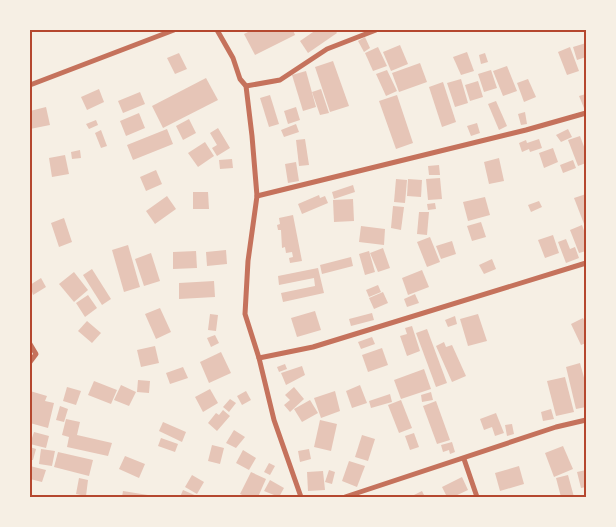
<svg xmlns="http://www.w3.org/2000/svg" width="616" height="527" font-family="'Archivo Narrow',sans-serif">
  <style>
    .building { fill: #e6c5b7 }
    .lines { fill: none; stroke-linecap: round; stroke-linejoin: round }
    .minor { stroke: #c5725c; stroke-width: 5 }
    .neatline { fill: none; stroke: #b5482f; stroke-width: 2 }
  </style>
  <rect width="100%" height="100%" fill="#f6efe4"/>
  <g class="building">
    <path d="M252,30h41l2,5 -40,20 -11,-21z"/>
    <path d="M316,30h19l2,3 -29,20 -8,-12z"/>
    <path d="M365,37l5,11 -6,4 -6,-11z"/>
    <path d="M586,43v14l-9,3 -4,-13z"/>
    <path d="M400,45l8,19 -17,7 -8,-19z"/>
    <path d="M378,47l9,19 -14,5 -8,-18z"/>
    <path d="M570,47l9,24 -12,4 -9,-23z"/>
    <path d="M467,52l7,19 -13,4 -8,-18z"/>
    <path d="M179,53l8,16 -12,5 -8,-16z"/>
    <path d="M485,53l3,9 -7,2 -2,-9z"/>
    <path d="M333,61l16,45 -19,6 -15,-45z"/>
    <path d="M420,63l7,19 -28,10 -7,-19z"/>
    <path d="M507,66l10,25 -14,5 -10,-25z"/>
    <path d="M387,70l10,21 -11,5 -10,-22z"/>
    <path d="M491,70l6,18 -13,4 -6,-18z"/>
    <path d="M306,71l10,36 -13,4 -11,-36z"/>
    <path d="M206,78l12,22 -55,28 -11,-22z"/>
    <path d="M461,79l7,24 -13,4 -8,-24z"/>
    <path d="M528,79l8,18 -12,5 -7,-19z"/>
    <path d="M478,81l5,16 -13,4 -5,-16z"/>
    <path d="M443,82l13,40 -14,5 -13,-40z"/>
    <path d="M99,89l5,13 -17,8 -6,-13z"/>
    <path d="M321,89l8,24 -9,2 -8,-23z"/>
    <path d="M140,92l5,12 -22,9 -5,-12z"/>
    <path d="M586,94v13l-2,1 -5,-12z"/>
    <path d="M270,95l9,29 -10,3 -9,-29z"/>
    <path d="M397,95l16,48 -17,6 -17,-48z"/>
    <path d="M496,101l11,25 -8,4 -11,-26z"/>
    <path d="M46,107l4,18 -20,4v-18z"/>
    <path d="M296,107l4,13 -12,4 -4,-13z"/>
    <path d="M525,112l2,12 -6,1 -3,-11z"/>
    <path d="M139,113l6,15 -19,8 -6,-15z"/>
    <path d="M189,119l7,14 -13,7 -7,-14z"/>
    <path d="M96,120l2,5 -9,4 -3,-5z"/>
    <path d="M477,123l3,10 -9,3 -4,-10z"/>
    <path d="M296,124l3,8 -15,5 -3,-7z"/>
    <path d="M218,128l12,20 -13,8 -5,-8 5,-3 -7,-12z"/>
    <path d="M167,129l6,15 -40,16 -6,-15z"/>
    <path d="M568,129l4,8 -11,5 -5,-7z"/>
    <path d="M101,130l6,16 -6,2 -6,-15z"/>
    <path d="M580,136l6,16v11l-8,3 -10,-26z"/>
    <path d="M305,139l4,26 -10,1 -3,-26z"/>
    <path d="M539,139l3,9 -12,4 -1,-3 -7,3 -3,-9 7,-3 1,3z"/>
    <path d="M205,142l9,14 -16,11 -10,-14z"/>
    <path d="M553,148l5,14 -14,6 -5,-15z"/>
    <path d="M80,150l1,8 -9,1 -1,-7z"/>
    <path d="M65,155l4,19 -17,3 -3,-19z"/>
    <path d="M499,158l5,23 -15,3 -5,-22z"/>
    <path d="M232,159l1,9 -13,1 -1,-9z"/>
    <path d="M573,160l3,8 -13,5 -3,-8z"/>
    <path d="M296,162l3,19 -11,2 -3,-19z"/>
    <path d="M439,165l1,10h-11l-1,-9z"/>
    <path d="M156,170l6,14 -16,7 -6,-14z"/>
    <path d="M440,178l2,21 -14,1 -2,-21z"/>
    <path d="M396,179l11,1 -2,23 -11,-1z"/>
    <path d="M408,179l14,1 -1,17 -14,-1z"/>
    <path d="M353,185l2,7 -21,7 -2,-7z"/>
    <path d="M193,192h15l1,17h-16z"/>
    <path d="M586,194v35l-12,-31z"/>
    <path d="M319,195l1,3 5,-2 3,7 -26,11 -4,-10z"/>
    <path d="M167,196l9,13 -21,15 -9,-13z"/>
    <path d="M485,197l5,18 -22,6 -5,-19z"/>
    <path d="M353,199l1,22 -20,1 -1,-22z"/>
    <path d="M539,201l3,6 -11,5 -3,-7z"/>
    <path d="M435,203l1,6 -8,1 -1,-6z"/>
    <path d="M393,206l11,1 -3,23 -10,-2z"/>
    <path d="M419,212h10l-2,23 -10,-1z"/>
    <path d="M293,215l9,46 -12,2 -1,-5 4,-1 -1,-5 -6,1 -1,-6 -3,1 -1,-18h-3l-1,-5 3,-1 -1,-6z"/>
    <path d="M64,218l8,24 -13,5 -8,-24z"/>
    <path d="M481,222l5,15 -14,4 -5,-15z"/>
    <path d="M582,225l4,11v15l-7,2 -9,-23z"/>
    <path d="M361,226l24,3 -1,16 -25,-3z"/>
    <path d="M553,235l6,18 -14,5 -7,-18z"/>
    <path d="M430,237l10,25 -13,5 -10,-25z"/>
    <path d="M566,239l4,10 5,-2 4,11 -13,5 -8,-21z"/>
    <path d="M452,241l4,13 -15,5 -5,-13z"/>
    <path d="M128,245l12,42 -16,5 -12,-42z"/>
    <path d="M383,248l7,20 -12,4 -8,-19z"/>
    <path d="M226,250l1,14 -20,2 -1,-14z"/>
    <path d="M196,251l1,17 -24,1v-17z"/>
    <path d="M369,251l6,21 -10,3 -6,-21z"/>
    <path d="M151,253l9,28 -16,5 -9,-27z"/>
    <path d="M351,257l2,9 -31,8 -2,-9z"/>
    <path d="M492,259l4,10 -12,5 -5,-9z"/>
    <path d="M318,268l6,25 -41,9 -2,-9 34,-7 -1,-8 -35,7 -1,-9z"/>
    <path d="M92,269l19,30 -9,6 -19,-30z"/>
    <path d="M422,270l7,17 -21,8 -6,-17z"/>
    <path d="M74,272l14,18 -14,12 -15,-18z"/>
    <path d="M41,278l5,9 -13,8 -3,-10z"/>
    <path d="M214,281l1,16 -36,2v-16z"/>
    <path d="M378,285l3,7 -12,5 -3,-7z"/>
    <path d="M383,292l5,11 -14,6 -5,-11z"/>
    <path d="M415,294l4,9 -12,4 -3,-8z"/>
    <path d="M88,295l9,13 -12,9 -9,-14z"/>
    <path d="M160,308l11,24 -15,7 -11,-25z"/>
    <path d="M315,311l6,19 -24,7 -6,-19z"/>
    <path d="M372,313l2,7 -23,6 -2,-7z"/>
    <path d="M210,314l8,1 -2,16 -8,-1z"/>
    <path d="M478,314l9,27 -19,5 -8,-27z"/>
    <path d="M455,316l2,8 -9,3 -3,-7z"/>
    <path d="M583,318l3,6v19l-5,2 -10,-21z"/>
    <path d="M87,321l14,12 -9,10 -14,-12z"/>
    <path d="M412,326l8,25 -13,5 -7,-20 7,-2 -2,-6z"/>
    <path d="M427,329l20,54 -11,4 -20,-54z"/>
    <path d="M215,335l4,8 -8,4 -4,-9z"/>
    <path d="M372,337l3,7 -14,5 -3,-7z"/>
    <path d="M444,342l2,5 6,-2 14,31 -14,6 -16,-36z"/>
    <path d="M155,346l4,17 -18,4 -4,-17z"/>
    <path d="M382,348l6,17 -20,7 -6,-17z"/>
    <path d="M221,352l10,21 -22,10 -9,-21z"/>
    <path d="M580,363l6,22v22l-10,2 -10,-42z"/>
    <path d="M285,364l2,5 -8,3 -2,-5z"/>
    <path d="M302,366l3,9 -19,10 -5,-12z"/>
    <path d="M183,367l5,11 -18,6 -4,-11z"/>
    <path d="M424,369l7,20 -30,10 -7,-19z"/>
    <path d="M565,377l9,35 -18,4 -9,-35z"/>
    <path d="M138,380l12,1 -1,12 -12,-1z"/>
    <path d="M94,381l23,9 -6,14 -23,-9z"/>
    <path d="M121,385l15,7 -7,14 -15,-6z"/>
    <path d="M360,385l7,18 -15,5 -6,-17z"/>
    <path d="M67,387l14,4 -5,14 -13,-4z"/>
    <path d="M294,387l10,12 -14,13 -6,-7 6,-5 -5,-5z"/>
    <path d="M210,389l8,14 -15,9 -8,-15z"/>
    <path d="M30,391l17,5 -2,5 9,2 -6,25 -18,-5z"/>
    <path d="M246,391l5,9 -9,5 -5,-9z"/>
    <path d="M335,391l5,20 -19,7 -7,-20z"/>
    <path d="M431,392l2,8 -11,2 -1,-7z"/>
    <path d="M390,394l2,8 -21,6 -2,-7z"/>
    <path d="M230,399l6,4 -7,9 -6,-5z"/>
    <path d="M310,400l8,13 -16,9 -8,-13z"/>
    <path d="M401,400l11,28 -13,5 -11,-28z"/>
    <path d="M436,401l14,39 -13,4 -14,-38z"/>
    <path d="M60,406l8,3 -4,13 -8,-2z"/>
    <path d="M551,409l3,10 -11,2 -2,-9z"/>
    <path d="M223,410l7,6 -13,15 -9,-8 8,-10 3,2z"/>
    <path d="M496,413l8,20 -9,3 -3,-9 -8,3 -4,-11z"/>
    <path d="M66,419l14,3 -3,13 35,8 -4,13 -41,-9 2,-10 -7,-2z"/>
    <path d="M320,420l17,4 -6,27 -17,-4z"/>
    <path d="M163,422l23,10 -4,10 -23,-11z"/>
    <path d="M512,424l2,10 -7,2 -2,-11z"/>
    <path d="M234,430l11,7 -9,11 -10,-5z"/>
    <path d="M34,432l15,4 -3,12 -16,-4z"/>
    <path d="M414,433l5,14 -9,3 -5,-14z"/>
    <path d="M362,435l13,4 -7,22 -13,-4z"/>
    <path d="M161,438l17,6 -3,8 -17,-6z"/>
    <path d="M452,442l3,10 -5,2 -1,-4 -6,2 -2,-7z"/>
    <path d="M212,445l12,3 -4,16 -12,-3z"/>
    <path d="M563,446l10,23 -19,8 -9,-24z"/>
    <path d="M30,447l6,2 -3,11h-3z"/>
    <path d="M41,449l14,2 -3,15 -13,-2z"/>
    <path d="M309,449l2,10 -11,3 -2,-11z"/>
    <path d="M243,450l13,8 -7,12 -13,-7z"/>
    <path d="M58,452l35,8 -4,16 -35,-9z"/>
    <path d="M125,456l20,8 -6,14 -20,-9z"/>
    <path d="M349,461l16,5 -8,21 -15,-6z"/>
    <path d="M269,463l6,3 -5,9 -6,-3z"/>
    <path d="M30,466l16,4 -4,12 -12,-3z"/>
    <path d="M519,466l5,18 -24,7 -5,-18z"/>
    <path d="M329,470l6,2 -3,12 -7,-2z"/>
    <path d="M586,470v17l-5,1 -4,-16z"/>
    <path d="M323,471l2,19 -17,1 -1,-19z"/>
    <path d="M251,472l15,7 -8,18h-11l-7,-3z"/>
    <path d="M192,475l12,7 -7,12 -12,-7z"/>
    <path d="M568,475l6,22h-13l-5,-19z"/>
    <path d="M462,477l6,13 -15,7h-6l-5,-10z"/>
    <path d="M79,478l9,2 -2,16 -10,-2z"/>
    <path d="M270,480l14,8 -5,9 -15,-6z"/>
    <path d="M183,490l16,7h-19z"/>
    <path d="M123,491l31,5v1h-32z"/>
    <path d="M422,491l3,6h-15z"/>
  </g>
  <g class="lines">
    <g class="minor">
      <path d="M217,30l16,28 7,21 6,7 6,50 5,60 -9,65 -3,53 14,44 15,62 27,77"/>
      <path d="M30,85l144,-55"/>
      <path d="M246,86l34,-6 47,-31 49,-19"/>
      <path d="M257,196l269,-66 60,-17"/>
      <path d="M30,344l6,10 -6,8"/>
      <path d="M259,358l54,-11 273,-84"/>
      <path d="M464,459l13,38"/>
      <path d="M345,497l211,-70 30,-7"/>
    </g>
  </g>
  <rect width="616" height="527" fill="none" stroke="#f6efe4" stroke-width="62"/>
  <rect x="31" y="31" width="554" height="465" class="neatline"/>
</svg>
